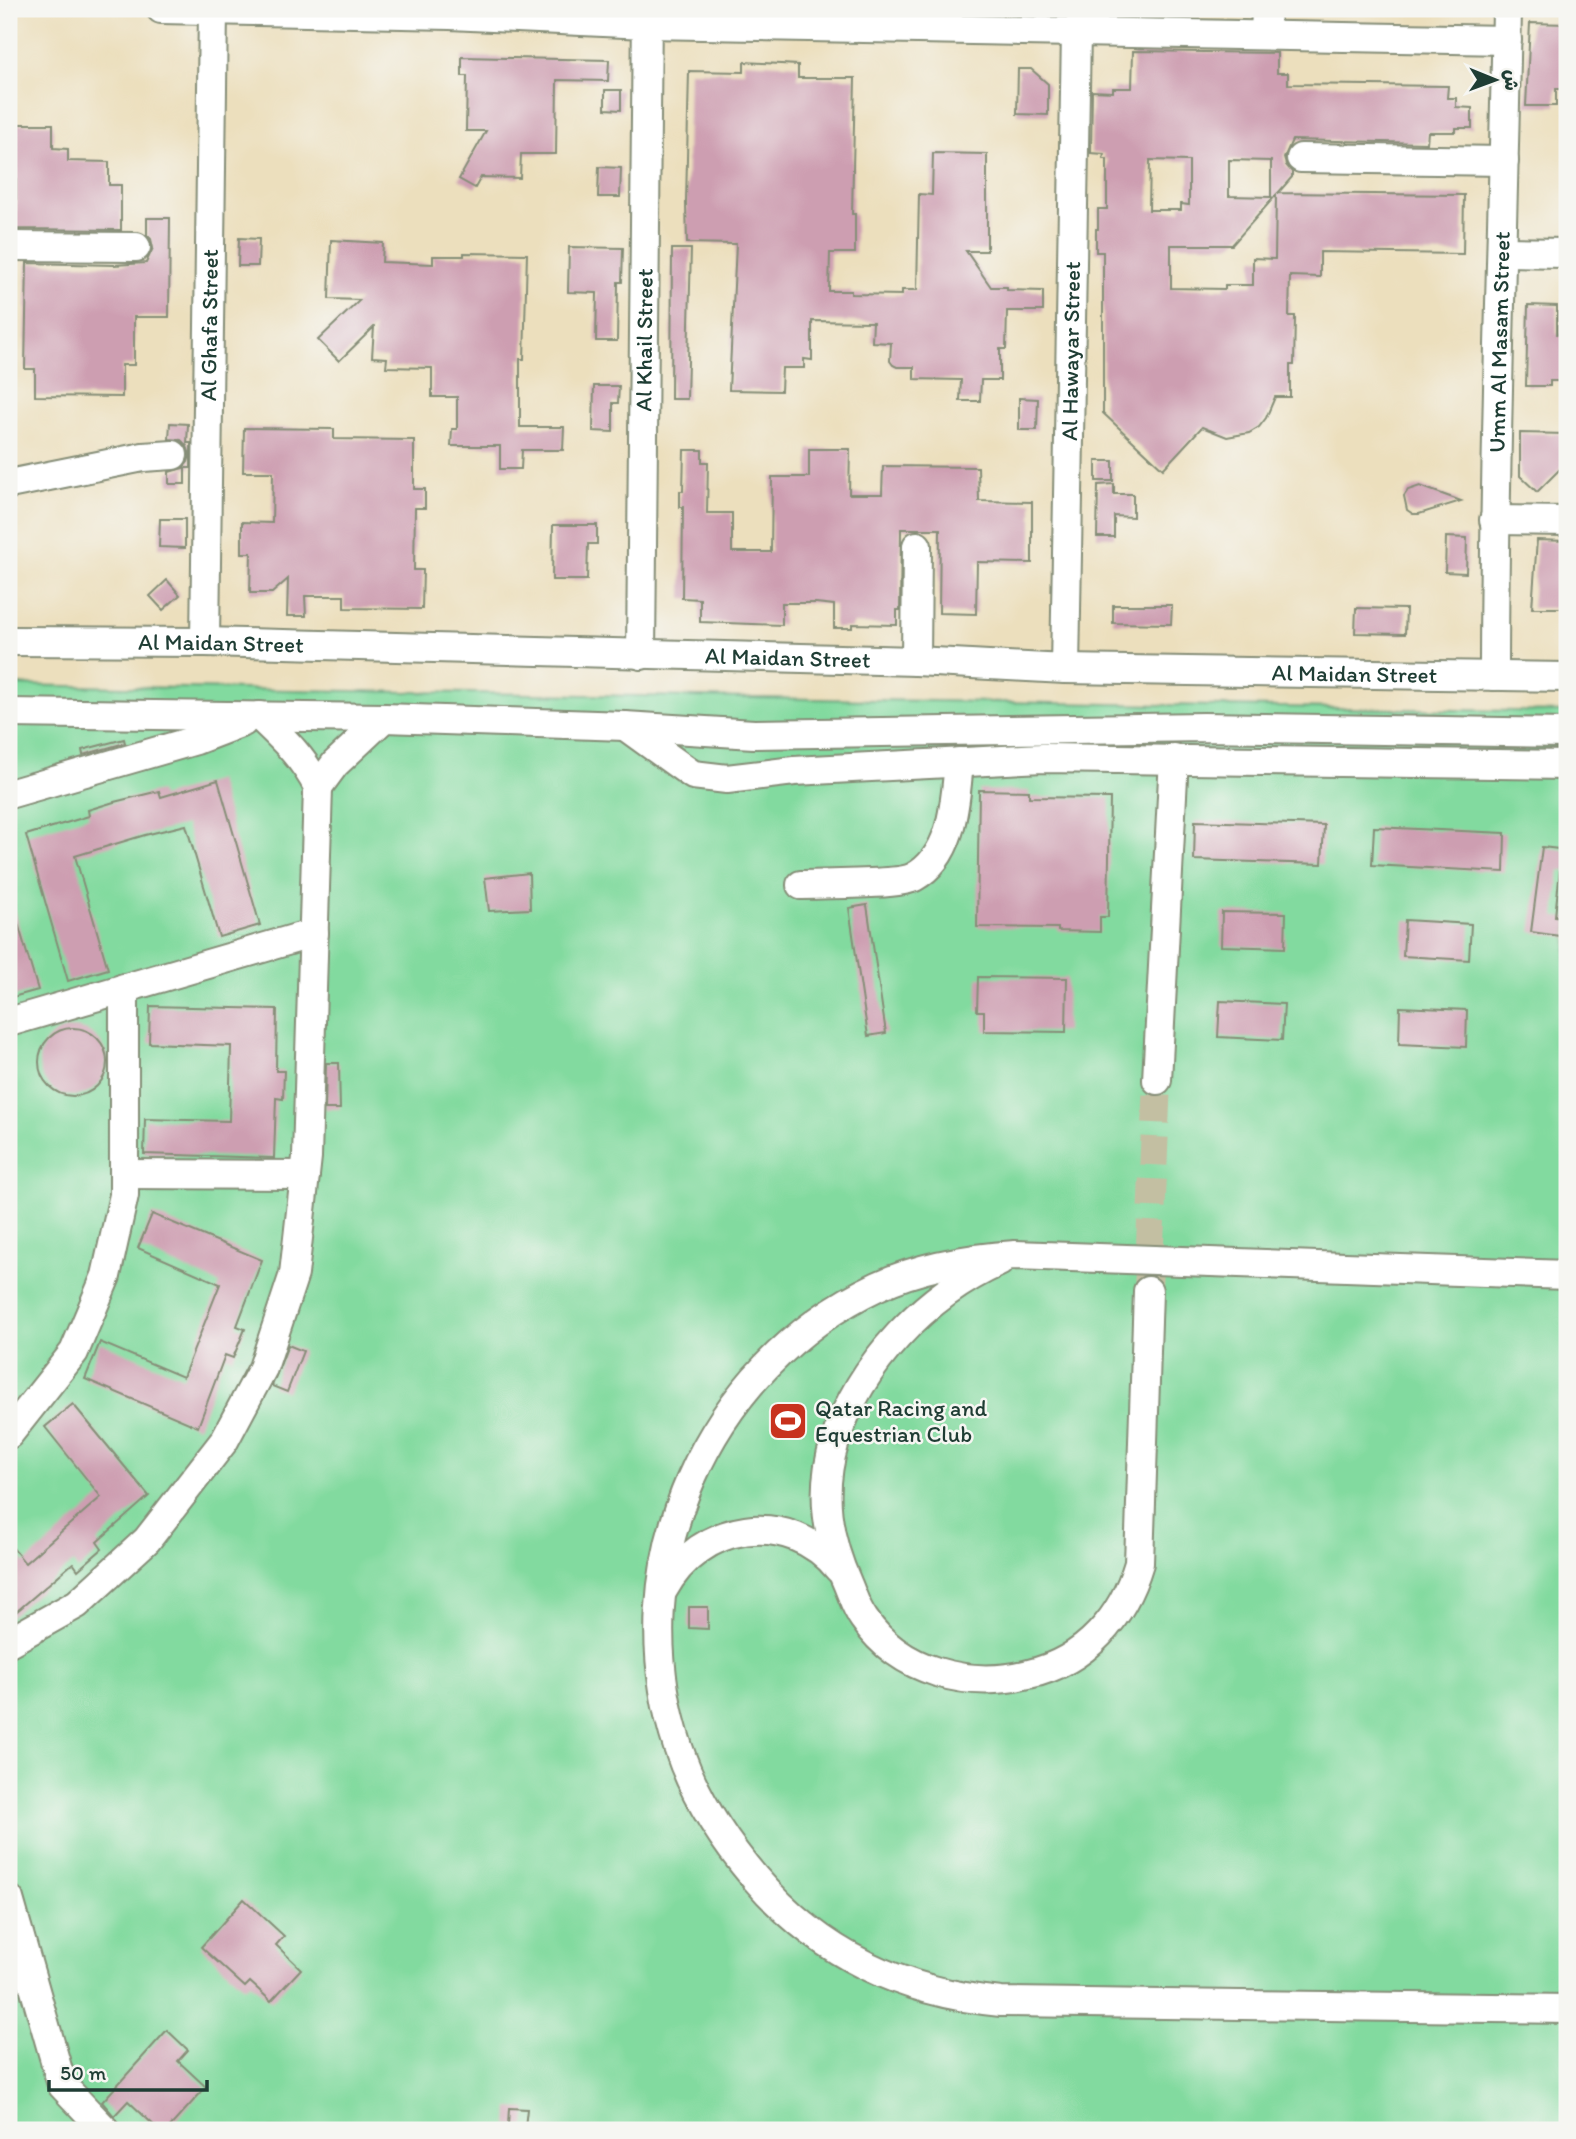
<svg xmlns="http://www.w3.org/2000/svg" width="1576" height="2139" font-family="Itim,'Playpen Sans Arabic',sans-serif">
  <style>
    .green { fill: #82da9f; stroke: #508c6a; stroke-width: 2 }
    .building { fill: #cd9eb1; fill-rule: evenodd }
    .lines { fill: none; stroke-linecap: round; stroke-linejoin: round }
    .minor-tunnel { stroke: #c3bfa2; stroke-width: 28; stroke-dasharray: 28 14; stroke-linecap: butt }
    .minor-casing { stroke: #868e78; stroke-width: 32 }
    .minor { stroke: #fff; stroke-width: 28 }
    .labels { text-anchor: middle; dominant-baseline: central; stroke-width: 5; stroke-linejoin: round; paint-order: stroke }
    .street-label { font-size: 23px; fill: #1f3d34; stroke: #f6f6f2 }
    .poi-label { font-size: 23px; fill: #1f3d34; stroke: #f6f6f2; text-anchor: start }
  </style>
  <rect width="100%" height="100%" fill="#f6f6f2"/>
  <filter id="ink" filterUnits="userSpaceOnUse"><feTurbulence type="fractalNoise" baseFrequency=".0143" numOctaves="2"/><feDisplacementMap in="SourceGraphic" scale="14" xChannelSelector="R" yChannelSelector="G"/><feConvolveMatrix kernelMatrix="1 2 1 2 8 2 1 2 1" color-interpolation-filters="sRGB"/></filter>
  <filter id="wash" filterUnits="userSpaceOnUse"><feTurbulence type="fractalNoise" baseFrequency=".00686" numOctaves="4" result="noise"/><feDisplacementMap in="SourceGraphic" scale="28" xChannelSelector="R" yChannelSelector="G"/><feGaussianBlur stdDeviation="1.57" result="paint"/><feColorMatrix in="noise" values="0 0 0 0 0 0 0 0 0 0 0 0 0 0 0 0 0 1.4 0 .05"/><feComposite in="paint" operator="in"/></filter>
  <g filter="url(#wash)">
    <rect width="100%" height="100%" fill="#ecdfbd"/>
    <path class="green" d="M9,685l1558,27v1418h-1558z"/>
    <g id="blocks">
      <g class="building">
        <path d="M1530,23l37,1v65h-11v17h-30z"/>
        <path d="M1133,51l144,2v20h11v11l160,2 -1,12h9v9l16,1v20h-16v4h-28l-1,11 -135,-3 -8,18 2,7 6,7v5l-14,16 186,2 -1,59 -143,-2v25l-30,-1 -1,40h6l-1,49h-4v32h-15l-9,21 -7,9 -10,6 -22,4 -25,-10 -39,42 -60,-56v-161h-7v-23h2v-20h9v-50h-4l1,-5 -13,-1 1,-62 21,1v-4h19zM1150,160l39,1v44l-8,-1v6h-32zM1229,160l42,1v36l-42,-1zM1276,195l-1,64 -22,-1v27h-28v4l-54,-1v-43h61z"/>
        <path d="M462,57l147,3 -1,21 -51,-1 -1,74h-35l-1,24 -39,-1 -6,11 -16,-9 27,-48h-20l1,-55h-5z"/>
        <path d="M744,62l54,3v13h57l-3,136h3v39h-25l-1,38h22v3l51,1v-5h15l2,-96 13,1 1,-42 54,1v97h-21l25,36h16v3l36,1v20h-36l-1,38h-6v31h-19l-1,21h-20l1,-21 -47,-1v-12h-17l-4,-2 -3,-4 1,-18 -19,-1 1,-20 -61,-1v39l-8,-1v9h-22l-1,23 -52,-1 7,-146 -49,-1 -1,-40 3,-132 55,1z"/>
        <path d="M1018,69h13l17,15v31l-31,-1z"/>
        <path d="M605,90h16v20l-16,-1z"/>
        <path d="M12,124h41v24l15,1v12l41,1v23h12v45l-105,-1v-59h-5z"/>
        <path d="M599,167l22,1 -1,29h-22z"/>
        <path d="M147,218h23l-1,99h-35v48h-12v32l-87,-1v-27h-10l2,-106 87,2 32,-2 7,-15 -2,-9 -4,-4z"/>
        <path d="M239,238l20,1 -1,27h-20z"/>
        <path d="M331,240l52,3 -1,19 51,2v-8h31v-3l63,1 -3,105h-4v68h44l-1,23h-41l-1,19h-21v-23h-49l1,-17h5v-32h-25v-29l-46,-1 1,-9 -15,-1 2,-30 -35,34 -21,-21 42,-40 -31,-1z"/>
        <path d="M569,247l54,1 -1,34h-4l-1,59h-21l1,-48 -29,-1z"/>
        <path d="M672,249h19l-4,150h-16z"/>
        <path d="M1528,305l29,1v28h10v47h-17v5h-24z"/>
        <path d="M594,386h25l-1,17h-5v29l-20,-1z"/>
        <path d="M1019,398l19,1 -1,31h-18z"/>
        <path d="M170,423l18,1 -1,19h4v25h-6v16h-16v-12l14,-4 5,-6 2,-7 -3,-9 -6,-6 -12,-1z"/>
        <path d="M244,428l90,1v10l80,1v49h11v19h-10l-1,62h9l-1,39 -78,-1v-12h-39l1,20h-19l1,-37 -16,14h-22l1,-40h-9v-31l30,1 1,-51h-30z"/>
        <path d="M1520,433l47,1v28l-30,30 -17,-16z"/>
        <path d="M809,449h41l-1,45h33l1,-28 95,1 1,34 53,1v61l-55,-1 -1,52 -37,-1 1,-84h-39l-1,81h-3v15l-45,-1v4h-18v-23l-18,-2h-34v22l-82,-3v-23l-18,-1 1,-91h-3v-16h3l1,-41h18v12h6l-1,51h25v39h39l1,-75h37z"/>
        <rect x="1096" y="461" width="17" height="20"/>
        <path d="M1114,484v10h19v23l-19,-1v21h-17l1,-52z"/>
        <path d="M1420,486l41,15 -42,13h-6l-6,-4 -3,-14 4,-6z"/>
        <path d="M160,519h25v29l-26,-1z"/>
        <path d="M553,525h44v19h-9l-1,36h-35z"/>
        <path d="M1446,537l21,1 -1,35 -21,-1z"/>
        <path d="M1537,540l30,1v67h-35z"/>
        <path d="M167,580l13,15 -17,15 -13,-14z"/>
        <path d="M1113,605h59l-1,19 -58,-1z"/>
        <path d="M1356,608l50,1 -1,25 -50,-1z"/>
        <path d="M124,739l1,4 -42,12 -1,-5z"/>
        <path d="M218,780l42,145 -41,12 -33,-112 -41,10 -70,21 33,113 -40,12 -42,-146 63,-19 -1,-6 26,-8 45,-11 2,6z"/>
        <path d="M979,790l50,1v6l81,1 -2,119h-8v15l-42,-1v-3l-81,-1z"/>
        <path d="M1195,821l129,4 -2,39 -128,-4z"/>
        <path d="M1374,827l131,6 -1,39 -132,-7z"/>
        <path d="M1542,847l25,3v21l-7,-1 -5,46 12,1v20l-36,-5z"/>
        <path d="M529,873l1,36 -41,2 -4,-33z"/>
        <path d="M867,905l19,128 -18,3 -19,-128z"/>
        <path d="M9,907h4l25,83 -29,8z"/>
        <path d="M1222,912l64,1 -1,35 -64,-2z"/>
        <path d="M1405,920l66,4 -2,36 -66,-4z"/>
        <path d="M978,977l89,1 -1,54 -82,-1v-20h-7z"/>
        <path d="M1220,1001l64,3 -2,36 -64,-3z"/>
        <path d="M150,1006l127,3 -1,62h8l-1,28 -7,-1 -2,60 -130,-4 1,-35 84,2 2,-75 -82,-3z"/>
        <path d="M1400,1007l67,3 -1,37 -67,-3z"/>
        <circle cx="73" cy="1062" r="34"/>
        <path d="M326,1063h13l1,46h-15z"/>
        <path d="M152,1214l110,46 -25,66 8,3 -12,29 -8,-3 -27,72 -113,-48 15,-37 83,35 37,-93 -82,-36z"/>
        <path d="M288,1345l15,6 -16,41 -15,-6z"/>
        <path d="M73,1404l76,92 -52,46 5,7 -24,21 -5,-7 -64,55v-75l16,20 76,-66 -56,-70z"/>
        <path d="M689,1607h19v22l-19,-1z"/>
        <path d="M244,1899l40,37 -8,9 25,24 -30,32 -21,-19 -5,5 -44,-40z"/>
        <path d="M167,2030l21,20 -10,11 28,26 -39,43h-8l-31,-29 -14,15 -12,-14z"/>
        <path d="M509,2108l18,1 -2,18 -17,-2z"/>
      </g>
    </g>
  </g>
  <g filter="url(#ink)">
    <use href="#blocks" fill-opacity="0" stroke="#868e78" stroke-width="2"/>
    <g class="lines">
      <path class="minor-tunnel" d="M1148,1291l9,-211"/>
      <g class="minor-casing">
        <g id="minor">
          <path d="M161,9l289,6 196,9 861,16"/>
          <path d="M1265,35l1,-26"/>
          <path d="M1301,158l203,3"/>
          <path d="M9,246l127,1"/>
          <path d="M1503,252l64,1"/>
          <path d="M9,484l134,-27 30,-2"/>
          <path d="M1494,520l73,1"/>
          <path id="s1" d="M9,641l196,1 711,19 149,8 502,8"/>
          <path id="s2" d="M205,642l8,-632"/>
          <path id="s3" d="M641,655l6,-646"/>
          <path d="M916,661l1,-115"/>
          <path id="s4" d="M1065,669l11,-637"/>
          <path id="s5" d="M1494,676c0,-223 9,-445 13,-667"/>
          <path d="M9,713l375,5 241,8 129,8 450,-7 363,6"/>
          <path d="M625,726l68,49 34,4 67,-8 249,-13 524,7"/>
          <path d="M318,787l17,-23 49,-46"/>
          <path d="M9,794l187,-54 47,-18"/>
          <path d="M801,885c20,-1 99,0 113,-8 40,-22 41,-76 45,-115"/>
          <path d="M9,1022l305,-89"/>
          <path d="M1157,1080l17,-322"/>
          <path d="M124,1174l181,1"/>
          <path d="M999,1262c-73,33 -139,101 -164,179 -16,51 -8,97 13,144 5,12 8,23 16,34 36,53 104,70 165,55 57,-13 94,-57 110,-111l9,-272"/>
          <path d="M1567,1275l-552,-20c-46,3 -94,11 -137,31 -172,81 -260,280 -200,461 16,49 44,92 77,131 66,77 146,114 246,124l566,7"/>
          <path d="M9,1434l65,-82 32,-76 18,-81v-207"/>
          <path d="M663,1590c37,-68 125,-83 176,-21"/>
          <path d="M9,1642l68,-38 70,-64 77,-99 39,-73 31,-94 13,-117 11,-370c-15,-30 -35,-48 -59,-71"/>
          <path d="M9,1899l53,186 43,45"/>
        </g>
      </g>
      <use href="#minor" class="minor"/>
    </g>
  </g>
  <defs>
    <g id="stadium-square" transform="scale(2.0125)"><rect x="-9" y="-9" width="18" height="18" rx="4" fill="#c8321e" stroke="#f6f6f2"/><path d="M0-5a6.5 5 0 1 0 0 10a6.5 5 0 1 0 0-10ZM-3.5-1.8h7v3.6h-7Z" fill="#fff"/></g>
  </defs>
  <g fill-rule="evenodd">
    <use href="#stadium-square" x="788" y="1421"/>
  </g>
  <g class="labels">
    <g class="street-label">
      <text stroke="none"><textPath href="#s2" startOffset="317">Al Ghafa Street</textPath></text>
      <text stroke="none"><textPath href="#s3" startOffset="315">Al Khail Street</textPath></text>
      <text stroke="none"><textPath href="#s5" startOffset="334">Umm Al Masam Street</textPath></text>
      <text stroke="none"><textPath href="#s4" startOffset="318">Al Hawayar Street</textPath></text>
      <text stroke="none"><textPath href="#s1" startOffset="212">Al Maidan Street</textPath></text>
      <text stroke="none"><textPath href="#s1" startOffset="779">Al Maidan Street</textPath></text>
      <text stroke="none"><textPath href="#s1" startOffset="1346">Al Maidan Street</textPath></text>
    </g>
    <g class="poi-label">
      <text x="815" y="1408">Qatar Racing and<tspan x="815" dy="26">Equestrian Club</tspan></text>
    </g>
  </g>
  <rect width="1576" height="2139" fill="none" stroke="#f6f6f2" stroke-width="35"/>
  <g transform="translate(1495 80) rotate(91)" stroke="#f6f6f2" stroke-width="5" paint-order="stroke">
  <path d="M0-5L12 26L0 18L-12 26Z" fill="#1f3d34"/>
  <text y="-10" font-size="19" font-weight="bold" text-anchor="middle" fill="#1f3d34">ش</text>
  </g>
  <path d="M49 2080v10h158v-10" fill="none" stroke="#1f3d34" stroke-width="3.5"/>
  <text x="60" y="2080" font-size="21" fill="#1f3d34" stroke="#f6f6f2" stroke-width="5" paint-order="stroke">50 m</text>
</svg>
